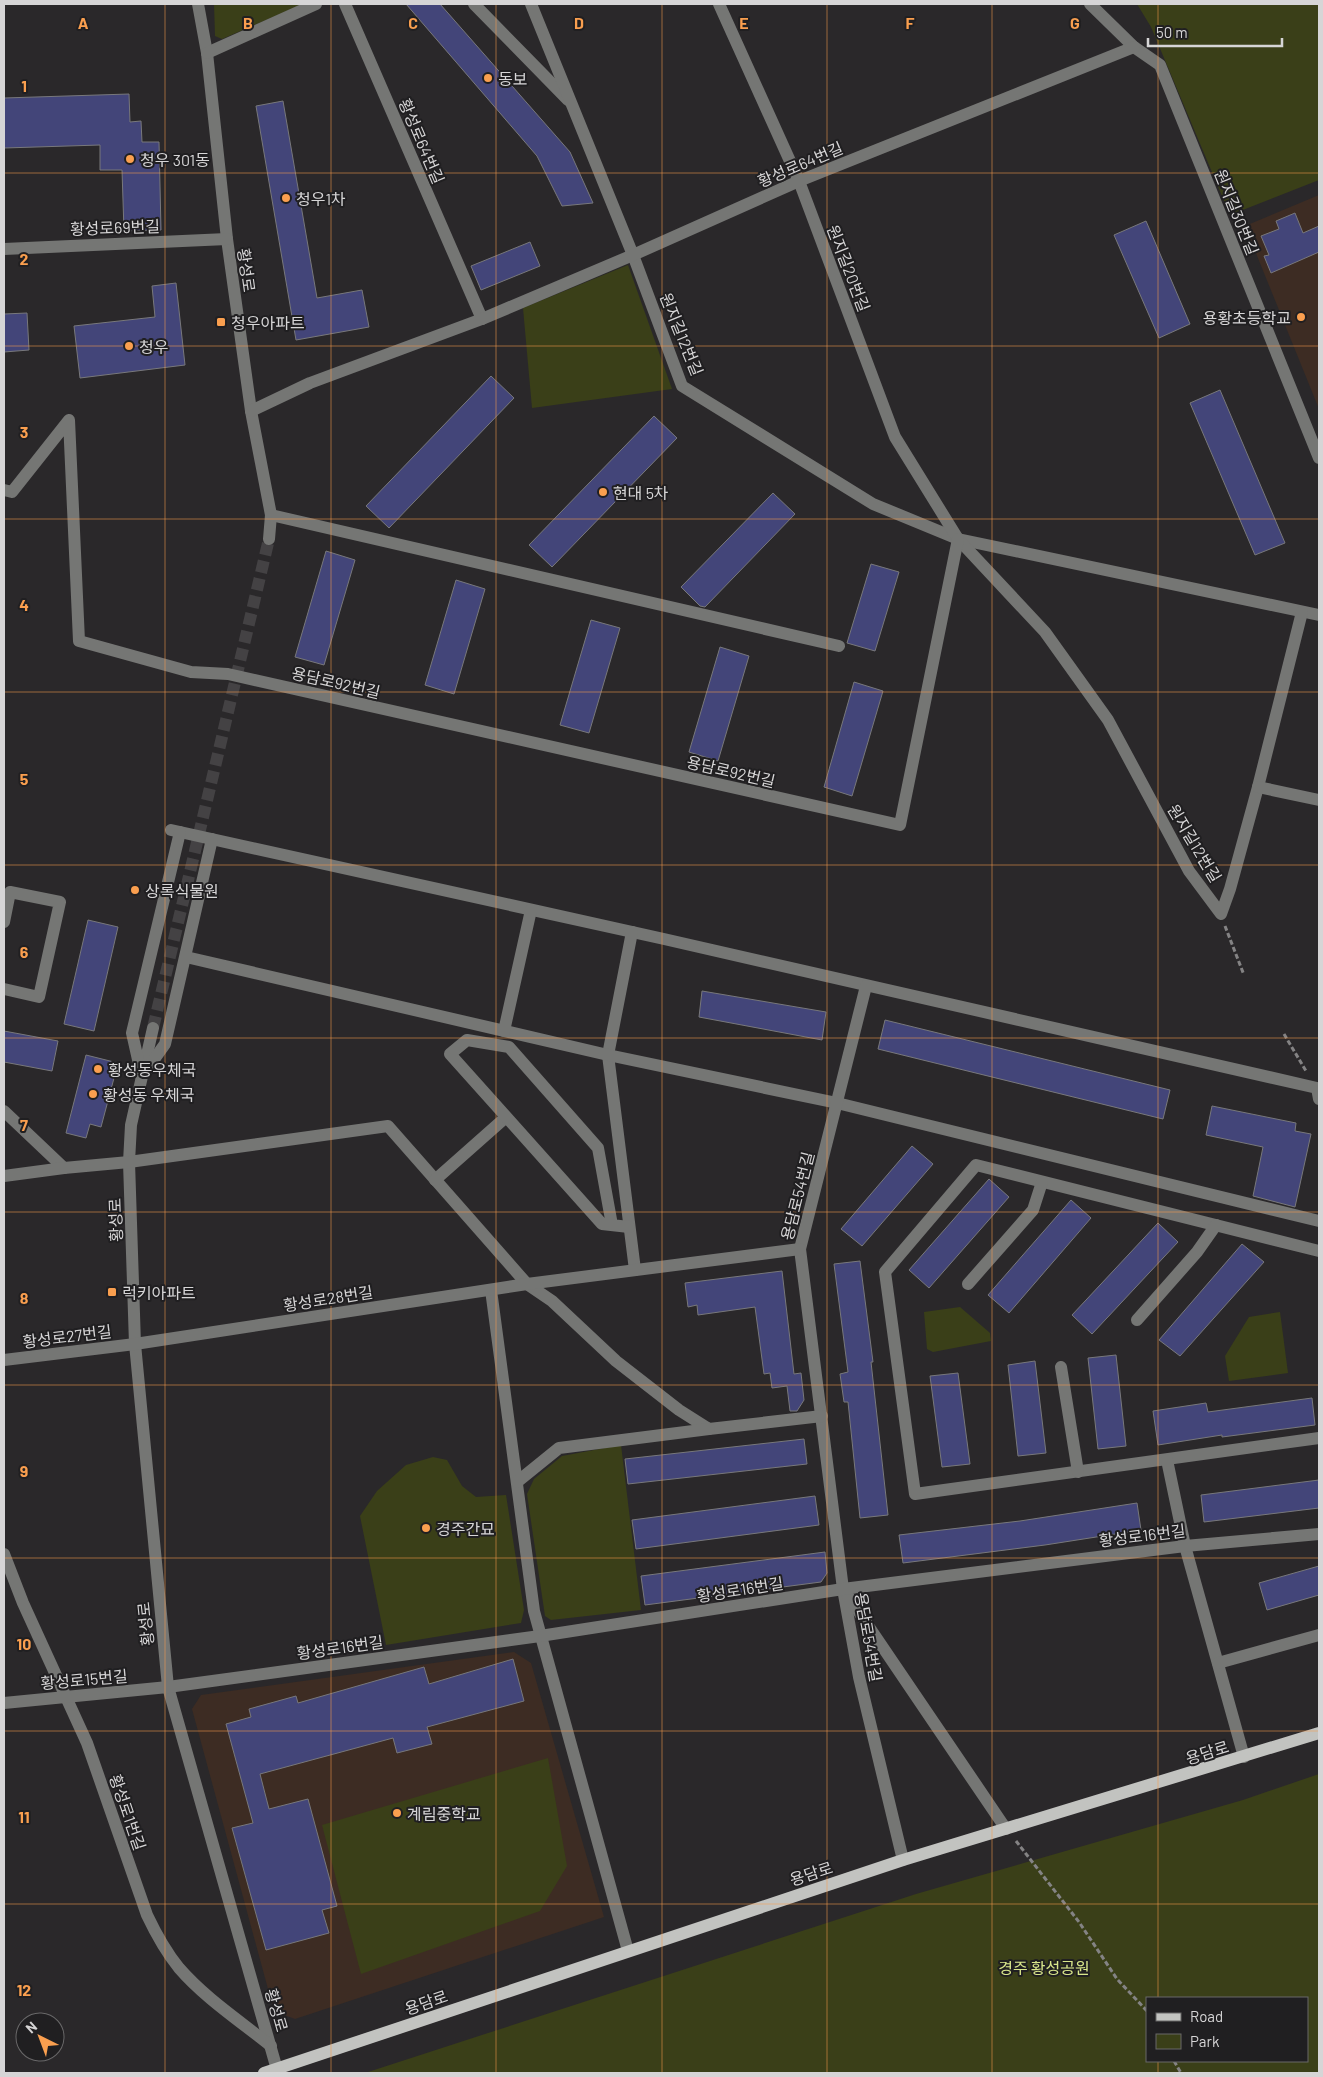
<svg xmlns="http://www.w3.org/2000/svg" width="1323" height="2077" font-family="Barlow,'Noto Sans KR',sans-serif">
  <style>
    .education { fill: #3d2c23 }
    .green { fill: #3a3f18; fill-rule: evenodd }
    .building { fill: #434579; stroke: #78787b }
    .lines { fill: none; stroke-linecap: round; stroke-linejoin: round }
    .minor-tunnel { stroke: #444244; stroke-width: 12; stroke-dasharray: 12 6; stroke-linecap: butt }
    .path { stroke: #848384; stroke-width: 3; stroke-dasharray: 5 2.5; stroke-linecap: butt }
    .minor { stroke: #757674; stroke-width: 12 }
    .major { stroke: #c2c3c0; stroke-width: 12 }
    .grid { fill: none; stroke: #fa9f4f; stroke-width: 1; stroke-opacity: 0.55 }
    .poi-dot { fill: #fa9f4f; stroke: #201f21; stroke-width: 2 }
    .labels { text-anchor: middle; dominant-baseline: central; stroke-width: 4; stroke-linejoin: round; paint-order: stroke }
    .poi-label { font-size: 16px; fill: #d6d5d6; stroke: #201f21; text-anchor: start }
    .street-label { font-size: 16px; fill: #d6d5d6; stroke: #201f21 }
    .park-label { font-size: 16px; fill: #d9e68b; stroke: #201f21 }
    .grid-label { font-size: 16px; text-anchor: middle; font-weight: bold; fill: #fa9f4f; stroke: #201f21; stroke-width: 4; stroke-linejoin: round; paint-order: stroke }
  </style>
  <rect width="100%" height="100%" fill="#2a282a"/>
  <g class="education">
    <path d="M1319,195v214l-74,-183z"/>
    <path d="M514,1652l17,11 73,254 -309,102 -21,-8 -82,-302 9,-14z"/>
  </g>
  <g class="green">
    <path d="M214,4h89l-81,35 -7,-3z"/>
    <path d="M1137,4h182v176l-89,35 -79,-188z"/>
    <path d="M628,265l44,124 -140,19 -9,-100z"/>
    <path d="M960,1307l30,26 1,8 -58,11 -6,-3 -3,-37z"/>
    <path d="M1280,1312l8,61 -59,8 -4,-25 24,-39z"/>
    <path d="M621,1445l20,165 -90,10 -6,-4 -18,-122 7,-15 28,-23z"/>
    <path d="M433,1457l14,3 15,26 14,11 30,-2 18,115 -3,13 -135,22 -26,-129 17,-25 29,-26z"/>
    <path d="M548,1758l19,108 -27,45 -179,63 -39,-149z"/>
    <path d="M1319,1774v299h-954l551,-179 327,-94zM1147,1998h160v63h-160z"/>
  </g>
  <g class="building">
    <path d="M406,4h34l130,148 23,51 -31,3 -25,-50z"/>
    <path d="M129,94l1,28 11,-1 1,21h17l2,88 -37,1 -2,-61h-22v-25l-96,3v-50z"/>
    <path d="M283,101l34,197 45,-8 7,37 -73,13 -40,-234z"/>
    <path d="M1295,213l8,20 16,-7v26l-48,21 -7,-17 5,-1 -8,-19 18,-7 -3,-8z"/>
    <path d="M1146,221l44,103 -31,14 -45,-103z"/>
    <path d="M530,242l10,24 -59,24 -10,-24z"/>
    <path d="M176,283l9,82 -105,13 -6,-52 81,-9 -3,-31z"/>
    <path d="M27,313l2,37 -25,2v-38z"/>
    <path d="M491,376l23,22 -125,130 -23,-22z"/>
    <path d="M1220,390l65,153 -30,12 -65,-152z"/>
    <path d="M654,416l23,22 -125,129 -23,-22z"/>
    <path d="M773,493l22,21 -90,93 -5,-1 -19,-19z"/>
    <path d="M326,551l29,9 -31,105 -29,-8z"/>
    <path d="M871,564l28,8 -24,79 -28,-8z"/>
    <path d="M456,580l29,9 -31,105 -29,-9z"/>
    <path d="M591,620l29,8 -31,105 -29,-8z"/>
    <path d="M720,647l29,9 -31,105 -29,-9z"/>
    <path d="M854,682l29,9 -31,105 -28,-9z"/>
    <path d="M88,920l30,7 -24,104 -30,-7z"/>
    <path d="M702,991l124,21 -4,28 -123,-23z"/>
    <path d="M885,1020l285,70 -7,29 -285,-70z"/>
    <path d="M4,1031l54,10 -6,30 -48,-9z"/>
    <path d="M86,1055l32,8 -17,64 -11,-3 -4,14 -20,-5z"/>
    <path d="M1212,1106l84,17 -1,8 16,3 -16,73 -42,-11 10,-49 -57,-12z"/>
    <path d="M912,1146l21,18 -71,82 -21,-17z"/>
    <path d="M989,1179l20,18 -80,91 -20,-18z"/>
    <path d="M1071,1200l20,18 -82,95 -21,-18z"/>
    <path d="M1158,1223l20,19 -86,92 -20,-19z"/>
    <path d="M1242,1244l22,18 -84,94 -21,-16z"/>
    <path d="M860,1261l13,101h-2l17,153 -28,3 -12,-116h-4l-4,-28 8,-2 -14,-108z"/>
    <path d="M782,1271l12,103 7,-1 3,27 -7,11h-7l-3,-25 -15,2 -2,-15 -6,1 -9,-67 -57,8 -1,-10 -9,2 -3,-24z"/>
    <path d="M1116,1355l10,91 -28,3 -10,-91z"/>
    <path d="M1035,1361l11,92 -28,3 -10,-91z"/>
    <path d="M958,1373l12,91 -28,3 -12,-91z"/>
    <path d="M1312,1398l3,27 -93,12v-2l-64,10 -5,-34 53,-8 2,9z"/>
    <path d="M804,1439l3,25 -179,20 -3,-25z"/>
    <path d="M1319,1480v28l-115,14 -3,-27z"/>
    <path d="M815,1496l4,29 -183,24 -4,-29z"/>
    <path d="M1137,1503l4,27 -96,15 -142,18 -4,-28 121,-14z"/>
    <path d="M825,1552l2,21 -6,9 -176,23 -4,-29z"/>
    <path d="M1319,1566v29l-52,15 -8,-27z"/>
    <path d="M513,1659l11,42 -97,26 5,17 -35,9 -4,-15 -133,36 9,35 39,-10 29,107 -15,4 7,23 -63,17 -34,-122 21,-5 -27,-99 25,-7 -2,-8 47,-13 2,7 126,-36 5,17z"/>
  </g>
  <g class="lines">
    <path class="minor-tunnel" d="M153,1028l116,-489"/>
    <g class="path">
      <path d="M1225,926l19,49"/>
      <path d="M1284,1034l22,37"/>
      <path d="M1016,1841l63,81 38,57 30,32"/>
      <path d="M1174,2061l7,12"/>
    </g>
    <g class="minor">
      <path d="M198,4l9,49 20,186 24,172 20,104 -2,24"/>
      <path d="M345,4l137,315"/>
      <path d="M474,4l94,96"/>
      <path d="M531,4l102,251 49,131 191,118 85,35 361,76"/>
      <path d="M719,4l80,177 96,256 63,102 87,93 63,88 81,151 32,43 9,-25 28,-102 44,-175"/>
      <path d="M1090,4l44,43 26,18 159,393"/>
      <path d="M207,53l109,-49"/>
      <path d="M4,249l223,-10"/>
      <path d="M251,411l59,-28 172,-64 151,-64 166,-74 335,-134"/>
      <path d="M4,490l8,2 57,-72 10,221 112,31 37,2 672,151 58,-286"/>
      <path d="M271,515l568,131"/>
      <path d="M1258,787l61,13"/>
      <path d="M171,830l493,109 653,149 2,11"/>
      <path d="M4,922l6,-30 50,10 -21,95 -35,-8"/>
      <path d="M632,932l-24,123 27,215"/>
      <path d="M186,957l422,98 229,48 482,118"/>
      <path d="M866,986l-66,263 43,340 16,88 44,183"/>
      <path d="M153,1028l-22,97 -2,37 6,182 33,343 110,386"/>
      <path d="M504,1031l27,-121"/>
      <path d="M145,1072l20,-28 47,-205"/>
      <path d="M141,1073l-9,-40 48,-201"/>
      <path d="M4,1111l60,57"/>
      <path d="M4,1176l60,-8 65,-6 259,-36 139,158 25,17 64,60 63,49 30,19 113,-13"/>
      <path d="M435,1180l70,-62"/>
      <path d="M612,1225l-14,-77 -89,-101 -42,-7 -17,14 152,170 27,3"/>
      <path d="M1319,1251l-343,-86 -91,107 30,222 404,-56"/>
      <path d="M968,1284l65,-74 9,-28"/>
      <path d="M491,1290l43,321 94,340"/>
      <path d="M1137,1320l60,-68 19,-27"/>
      <path d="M4,1360l131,-16 392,-60 273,-35"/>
      <path d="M1061,1367l17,105"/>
      <path d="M1167,1460l18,86 59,211"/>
      <path d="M517,1482l42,-34 150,-19"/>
      <path d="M4,1554l19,49 64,140 60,172c9,19 19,37 32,53 26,30 61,53 92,78"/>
      <path d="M846,1593l160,236"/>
      <path d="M1218,1663l101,-28"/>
      <path d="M4,1703l164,-16 372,-51 303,-47 342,-43 134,-12"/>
    </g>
    <path class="major" d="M264,2073l639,-213 416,-127"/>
  </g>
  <path class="grid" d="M165,4v2069M331,4v2069M496,4v2069M662,4v2069M827,4v2069M992,4v2069M1158,4v1994M4,173h1315M4,346h1315M4,519h1315M4,692h1315M4,865h1315M4,1038h1315M4,1212h1315M4,1385h1315M4,1558h1315M4,1731h1315M4,1904h1315M1158,2061v12"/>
  <g class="poi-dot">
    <circle cx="488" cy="78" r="5"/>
    <circle cx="130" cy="159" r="5"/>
    <circle cx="286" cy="198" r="5"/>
    <circle cx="1301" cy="317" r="5"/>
    <rect x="216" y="317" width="10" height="10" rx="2.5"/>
    <circle cx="129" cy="346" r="5"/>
    <circle cx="603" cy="492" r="5"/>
    <circle cx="135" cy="890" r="5"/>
    <circle cx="98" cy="1069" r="5"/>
    <circle cx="93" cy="1094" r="5"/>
    <rect x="107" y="1287" width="10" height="10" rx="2.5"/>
    <circle cx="426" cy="1528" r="5"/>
    <circle cx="397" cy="1813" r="5"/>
  </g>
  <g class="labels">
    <g class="poi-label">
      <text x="498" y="78">동보</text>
      <text x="140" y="159">청우 301동</text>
      <text x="296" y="198">청우1차</text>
      <text x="1291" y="317" text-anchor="end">용황초등학교</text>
      <text x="231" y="322">청우아파트</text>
      <text x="139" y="346">청우</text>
      <text x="613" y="492">현대 5차</text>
      <text x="145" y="890">상록식물원</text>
      <text x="108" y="1069">황성동우체국</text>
      <text x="103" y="1094">황성동 우체국</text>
      <text x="122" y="1292">럭키아파트</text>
      <text x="436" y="1528">경주간묘</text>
      <text x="407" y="1813">계림중학교</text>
    </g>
    <g class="street-label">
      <text transform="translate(422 141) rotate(67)">황성로64번길</text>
      <text transform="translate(800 164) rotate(-23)">황성로64번길</text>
      <text transform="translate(1237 212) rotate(68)">원지길30번길</text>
      <text transform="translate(115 227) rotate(-2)">황성로69번길</text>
      <text transform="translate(849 268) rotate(69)">원지길20번길</text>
      <text transform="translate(247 270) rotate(82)">황성로</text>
      <text transform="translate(682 334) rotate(68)">원지길12번길</text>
      <text transform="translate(336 682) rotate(13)">용담로92번길</text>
      <text transform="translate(731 771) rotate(13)">용담로92번길</text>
      <text transform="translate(1195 843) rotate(59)">원지길12번길</text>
      <text transform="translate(797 1196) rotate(-76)">용담로54번길</text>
      <text transform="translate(115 1220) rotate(-92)">황성로</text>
      <text transform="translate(328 1298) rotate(-9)">황성로28번길</text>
      <text transform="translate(67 1336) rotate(-7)">황성로27번길</text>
      <text transform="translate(1142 1535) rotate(-7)">황성로16번길</text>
      <text transform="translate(740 1589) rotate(-9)">황성로16번길</text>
      <text transform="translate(145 1624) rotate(-96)">황성로</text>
      <text transform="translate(869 1637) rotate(80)">용담로54번길</text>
      <text transform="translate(340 1647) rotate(-8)">황성로16번길</text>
      <text transform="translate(84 1679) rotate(-5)">황성로15번길</text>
      <text transform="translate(1207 1752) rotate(-17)">용담로</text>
      <text transform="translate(128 1812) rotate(71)">황성로1번길</text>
      <text transform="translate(811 1873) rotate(-18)">용담로</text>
      <text transform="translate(426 2002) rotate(-19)">용담로</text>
      <text transform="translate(277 2010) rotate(74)">황성로</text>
    </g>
    <g class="park-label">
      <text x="1044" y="1967">경주 황성공원</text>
    </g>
  </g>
  <g class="grid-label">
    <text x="83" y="29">A</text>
    <text x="248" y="29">B</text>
    <text x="413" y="29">C</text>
    <text x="579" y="29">D</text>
    <text x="744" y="29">E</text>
    <text x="910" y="29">F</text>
    <text x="1075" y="29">G</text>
    <text x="24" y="92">1</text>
    <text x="24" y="265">2</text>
    <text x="24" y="438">3</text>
    <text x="24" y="611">4</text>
    <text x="24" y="785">5</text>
    <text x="24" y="958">6</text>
    <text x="24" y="1131">7</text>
    <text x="24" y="1304">8</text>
    <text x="24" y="1477">9</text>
    <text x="24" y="1650">10</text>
    <text x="24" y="1823">11</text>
    <text x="24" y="1996">12</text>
  </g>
  <rect width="1323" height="2077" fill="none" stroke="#d6d5d6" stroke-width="10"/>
  <rect x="1146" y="1997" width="162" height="65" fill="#201f21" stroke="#696869"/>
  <rect x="1156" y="2013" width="25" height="8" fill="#c2c3c0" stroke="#696869"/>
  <text x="1190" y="2022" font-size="15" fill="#d6d5d6">Road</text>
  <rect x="1156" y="2034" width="25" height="15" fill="#3a3f18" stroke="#696869"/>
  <text x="1190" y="2047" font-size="15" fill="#d6d5d6">Park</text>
  <g transform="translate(40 2037) rotate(318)"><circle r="24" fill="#201f21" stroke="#696869"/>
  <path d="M0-4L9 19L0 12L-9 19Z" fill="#fa9f4f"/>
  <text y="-8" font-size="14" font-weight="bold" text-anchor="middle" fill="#d6d5d6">N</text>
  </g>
  <path d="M1148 38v8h134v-8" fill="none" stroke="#d6d5d6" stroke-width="2.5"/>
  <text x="1156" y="38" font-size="15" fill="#d6d5d6" stroke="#201f21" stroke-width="4" paint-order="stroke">50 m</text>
</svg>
